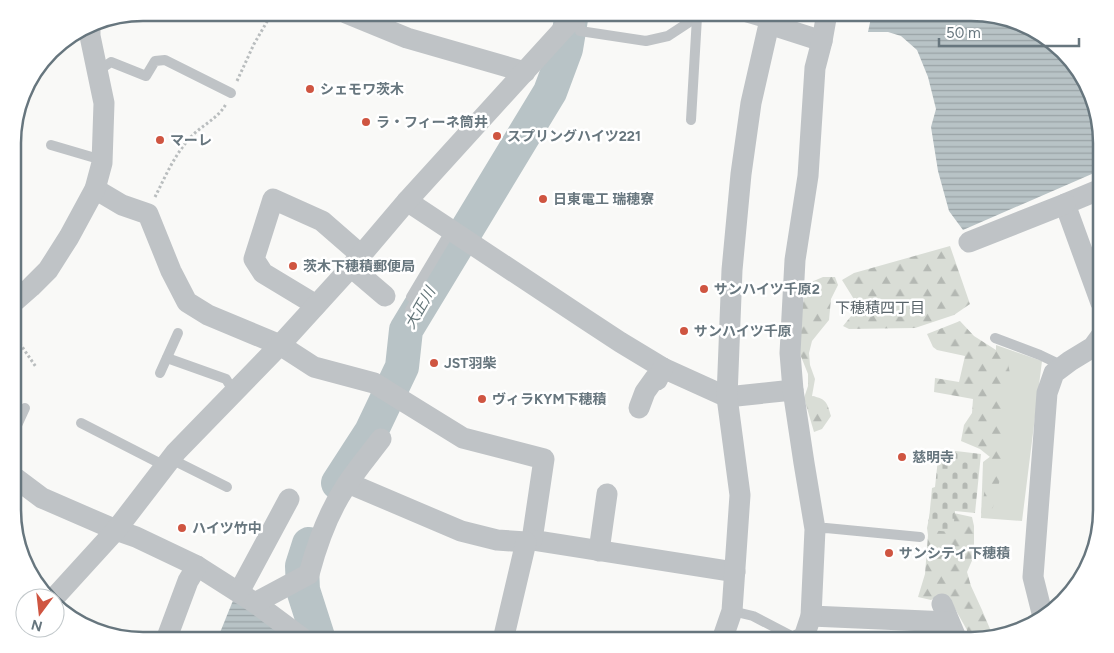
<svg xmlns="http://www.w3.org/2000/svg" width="1114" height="653" font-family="Figtree,'Noto Sans JP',sans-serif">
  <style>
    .green { fill: #d9ddd6 }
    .forest { fill: url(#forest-firs) }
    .cemetery { fill: url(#cemetery-stones) }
    .water { fill: url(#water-rules) }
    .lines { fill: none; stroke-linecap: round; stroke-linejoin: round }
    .river { stroke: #b8c3c6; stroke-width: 34 }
    .path { stroke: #b9bdbe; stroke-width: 3; stroke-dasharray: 2.5 2.5; stroke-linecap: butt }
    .lane { stroke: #bfc3c6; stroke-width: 10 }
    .street { stroke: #bfc3c6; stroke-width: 21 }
    .poi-dot { fill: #cf5541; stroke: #fff; stroke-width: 2 }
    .labels { text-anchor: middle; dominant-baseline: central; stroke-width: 5; stroke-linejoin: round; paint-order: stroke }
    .poi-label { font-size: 14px; font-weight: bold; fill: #67767e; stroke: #fff; text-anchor: start }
    .water-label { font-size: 15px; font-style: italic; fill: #627478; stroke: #fff }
    .neighbourhood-label { font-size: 15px; fill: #59646a; stroke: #fff }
    .rim { fill: none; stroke: #67767e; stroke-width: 2.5 }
  </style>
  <defs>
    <pattern id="forest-firs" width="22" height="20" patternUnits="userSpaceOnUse" patternTransform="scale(1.25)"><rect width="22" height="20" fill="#d9ddd6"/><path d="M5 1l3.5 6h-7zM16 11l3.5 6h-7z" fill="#b4b8b3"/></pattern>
    <pattern id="cemetery-stones" width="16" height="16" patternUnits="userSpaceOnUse" patternTransform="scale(1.25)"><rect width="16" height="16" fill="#d9ddd6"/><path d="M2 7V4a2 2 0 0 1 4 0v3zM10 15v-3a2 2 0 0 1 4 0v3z" fill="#b4b8b3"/></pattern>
    <pattern id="water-rules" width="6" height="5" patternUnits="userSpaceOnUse" patternTransform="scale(1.25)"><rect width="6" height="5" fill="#b8c3c6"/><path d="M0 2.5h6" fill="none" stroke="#99a3a6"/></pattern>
  </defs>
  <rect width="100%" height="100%" fill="#f9f9f7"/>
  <path class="green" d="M996,345l46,16 -20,160 -41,-3 2,-56 12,-9z"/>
  <g class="forest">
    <path d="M950,246l20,58 -16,11 -39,13 -66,1 -6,-3 9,-11 3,-14 -13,-21 12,-7z"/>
    <path d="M823,277h12l3,8 -7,14 -2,21 -9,11 -8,10 -3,12 1,12 5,14 -3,17c15,3 15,7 19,20l-9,13 -8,3 -10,-34 4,-12v-12l-10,-25 -2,-11 8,-40 5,-15z"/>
    <path d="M960,321l14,15 33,21 3,17 -6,17 -2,17 2,38 -4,33 -7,28 -5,8 -7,-2 9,-56 -10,-8 -19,-8 3,-16 8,-12 1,-14 -39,-7 1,-14 24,4 6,-26 -28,-6 -4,-3 -6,-13z"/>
    <path d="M931,508l41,9 2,9v30l-7,16 4,14 11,24 11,26 -14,4h-12v-10l-17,-30 -8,-6 -11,6 -13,-3 7,-23 3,-39 -1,-7z"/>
  </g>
  <path class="cemetery" d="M939,449l42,5 -6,59 -20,-2 -2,21 -25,-2 4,-42 3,-1z"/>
  <g class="water">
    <path d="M872,13h99l65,17 48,48 17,57v35l-138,60 -14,-19 -11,-40 -7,-44 5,-18 -8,-32 -11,-27 -16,-14 -13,-4h-20z"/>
    <path d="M234,598l58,42h-75z"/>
  </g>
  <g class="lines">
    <g class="river">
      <path d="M338,483l33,-51 31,-65 4,-37 144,-238 16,-43 6,-36"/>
      <path d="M309,544l-7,22 1,24 16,50"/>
    </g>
    <g class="path">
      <path d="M237,81l17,-37 18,-31"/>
      <path d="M155,197c10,-20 19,-41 34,-58 11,-13 29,-20 37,-35"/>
      <path d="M14,335l22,32"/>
    </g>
    <g class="lane">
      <path d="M731,13l38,11"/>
      <path d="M580,14v17l66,10 22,-5 35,-23"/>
      <path d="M98,71l13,-9 35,14 9,-15 10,-1 66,33"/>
      <path d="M691,120l6,-103"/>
      <path d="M51,145l51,15"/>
      <path d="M410,310l6,-10 -5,-3 40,-67"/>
      <path d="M995,338l45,17 23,11"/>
      <path d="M167,358l59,21 8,13"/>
      <path d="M160,373l18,-40"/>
      <path d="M81,423l84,43"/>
      <path d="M14,432l11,-24"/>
      <path d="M171,459l56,28"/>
      <path d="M815,529l11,-1 94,9"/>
      <path d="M732,611l21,5 46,24"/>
      <path d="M76,622l5,2"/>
    </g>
    <g class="street">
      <path d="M346,13l61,25 118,34"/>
      <path d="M95,189l27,16 26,9 23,57 16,31 21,13 72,30 34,22 60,16 89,55 81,21 -12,81 203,32"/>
      <path d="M1101,189l-36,15 36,99"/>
      <path d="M407,201l178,118 35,23 43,26 64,29 66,-7"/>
      <path d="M969,242l96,-38"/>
      <path d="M351,267l34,29"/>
      <path d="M14,302l17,-15 17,-17 21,-33 26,-48 7,-26 2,-60 -14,-67v-12"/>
      <path d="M316,305l-53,-32 -9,-14 19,-60 49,22 39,34"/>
      <path d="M639,408l6,-16 10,-14 2,2 6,-12"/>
      <path d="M14,477l28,21 74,32 20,7 61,29 58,37 47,35 1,2"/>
      <path d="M348,483l113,48 36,9 29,2 6,-2"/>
      <path d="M599,551l8,-57"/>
      <path d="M239,592l50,-93"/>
      <path d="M54,598l62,-68 60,-78 104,-107 71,-78 56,-66 171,-188"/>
      <path d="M255,603l54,-29c8,-30 18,-59 35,-85 11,-18 25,-34 37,-50"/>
      <path d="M942,604l15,36"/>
      <path d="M811,616l138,6"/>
      <path d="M1043,617l-10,-40 14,-184 7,-20 16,-12 23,-14 8,-11"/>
      <path d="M166,640l22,-59 9,-15"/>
      <path d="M503,640l23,-98"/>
      <path d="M722,640l10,-29 8,-116 -13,-98 5,-127 9,-96 10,-71 18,-79 53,17"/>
      <path d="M798,640l6,-3 7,-21 4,-87 -11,-66 -11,-73 -3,-37 5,-93 13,-84 7,-108 7,-27 5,-28"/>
    </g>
  </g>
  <g class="poi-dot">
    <circle cx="310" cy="89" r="5"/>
    <circle cx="366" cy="122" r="5"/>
    <circle cx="497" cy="136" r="5"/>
    <circle cx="160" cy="140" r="5"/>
    <circle cx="543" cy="199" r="5"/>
    <circle cx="293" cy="266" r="5"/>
    <circle cx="704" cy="289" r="5"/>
    <circle cx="684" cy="331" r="5"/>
    <circle cx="434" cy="363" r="5"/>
    <circle cx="482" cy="399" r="5"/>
    <circle cx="902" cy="457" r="5"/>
    <circle cx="182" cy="528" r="5"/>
    <circle cx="889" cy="553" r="5"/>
  </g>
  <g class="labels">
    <g class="poi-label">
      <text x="320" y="89">シェモワ茨木</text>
      <text x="376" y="122">ラ・フィーネ筒井</text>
      <text x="507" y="136">スプリングハイツ221</text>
      <text x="170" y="140">マーレ</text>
      <text x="553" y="199">日東電工 瑞穂寮</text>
      <text x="303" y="266">茨木下穂積郵便局</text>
      <text x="714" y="289">サンハイツ千原2</text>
      <text x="694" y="331">サンハイツ千原</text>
      <text x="444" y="363">JST羽柴</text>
      <text x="492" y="399">ヴィラKYM下穂積</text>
      <text x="912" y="457">慈明寺</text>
      <text x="192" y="528">ハイツ竹中</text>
      <text x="899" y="553">サンシティ下穂積</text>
    </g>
    <g class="water-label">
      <text transform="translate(420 308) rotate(-60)">大正川</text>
    </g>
    <g class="neighbourhood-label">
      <text x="880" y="308">下穂積四丁目</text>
    </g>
  </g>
  <path d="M0 0H1114V653H0ZM143 21H971A122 122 0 0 1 1093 143V510A122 122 0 0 1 971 632H143A122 122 0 0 1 21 510V143A122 122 0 0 1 143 21Z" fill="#fff" fill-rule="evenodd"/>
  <path class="rim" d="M143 21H971A122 122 0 0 1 1093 143V510A122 122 0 0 1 971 632H143A122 122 0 0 1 21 510V143A122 122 0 0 1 143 21Z"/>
  <g transform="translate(40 613) rotate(195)"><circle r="24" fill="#ffffff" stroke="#c2c8cb"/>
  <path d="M0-4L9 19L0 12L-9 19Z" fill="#cf5541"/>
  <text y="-8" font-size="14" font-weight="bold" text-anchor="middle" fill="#67767e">N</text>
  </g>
  <path d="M939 38v8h140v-8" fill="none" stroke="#67767e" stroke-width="2.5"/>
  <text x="946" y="38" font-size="15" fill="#67767e" stroke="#ffffff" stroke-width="4" paint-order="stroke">50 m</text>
</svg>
